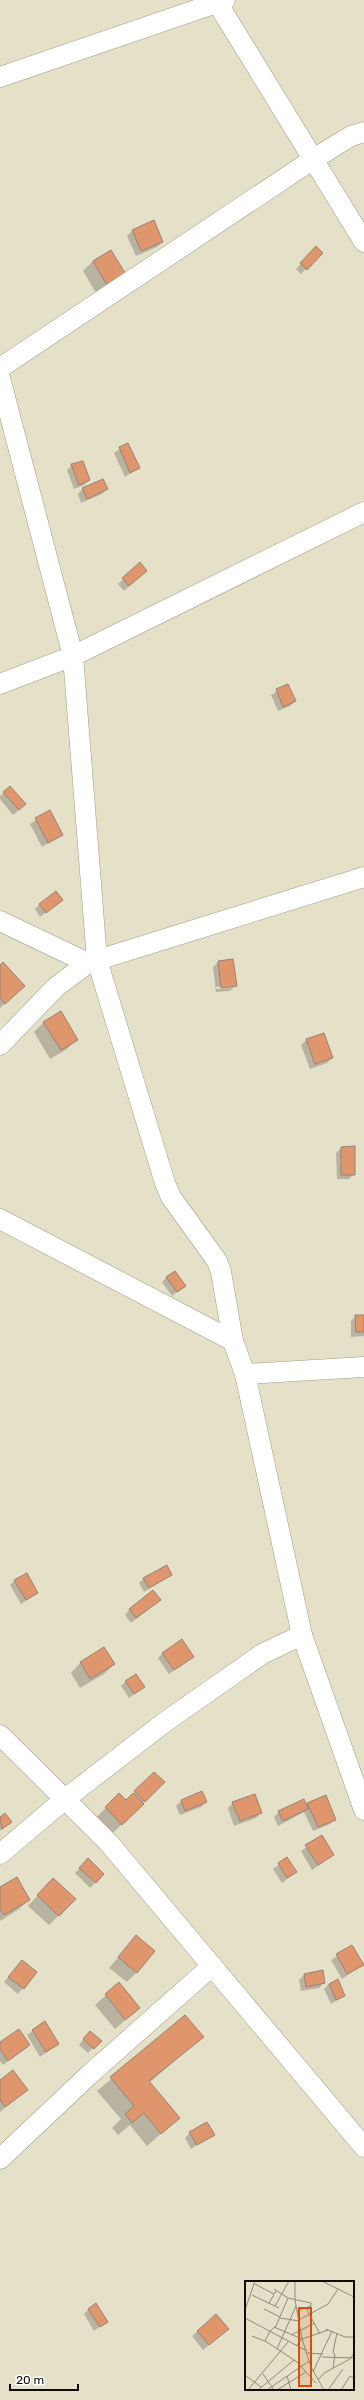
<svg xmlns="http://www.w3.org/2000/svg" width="364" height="2400" font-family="Rubik,sans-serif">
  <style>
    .shadow { fill: #0003; fill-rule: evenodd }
    .building { fill: #e0966c; stroke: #988276 }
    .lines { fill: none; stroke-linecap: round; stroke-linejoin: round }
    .minor-casing { stroke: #a19b85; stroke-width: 21 }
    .minor { stroke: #fff; stroke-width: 20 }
    .inset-road { fill: none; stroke: #8f8b7a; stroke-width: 1 }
    .view { fill: #d2510b; fill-opacity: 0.15; stroke: #d2510b; stroke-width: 2 }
    .inset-edge { fill: none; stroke: #0d0c05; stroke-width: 2 }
  </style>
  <rect width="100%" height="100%" fill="#e5e0c8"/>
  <g class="shadow">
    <path d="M132,231l30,11 -5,5 -21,9 -9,-20z"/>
    <path d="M316,247l5,6 -20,21 -5,-5z"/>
    <path d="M110,251l16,25 -28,20 -15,-25 10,-10z"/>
    <path d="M127,444l11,24 -13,9 -11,-24z"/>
    <path d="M72,465l17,15 -5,5 -10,4 -7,-19z"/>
    <path d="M83,489h24l-5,5 -21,9 -3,-9z"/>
    <path d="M140,564v12l-16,15 -6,-7z"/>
    <path d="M288,685l7,16 -5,5 -12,5 -7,-16z"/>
    <path d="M10,787l10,22 -7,6 -13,-16v-3z"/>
    <path d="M50,811l12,24 -20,12 -12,-23z"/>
    <path d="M62,900l-22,17 -5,-8 5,-5z"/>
    <path d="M232,961l3,25 -5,5 -14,1 -3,-25 5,-5zM231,986v2l-15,1v-2z"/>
    <path d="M0,966l14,29 -14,13z"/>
    <path d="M44,1022l33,17 -10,10 -17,10 -16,-27z"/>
    <path d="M306,1040l26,18 -5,5 -17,6 -9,-24z"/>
    <path d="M341,1148l13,26 -5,5h-12l-1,-26z"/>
    <path d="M167,1277l17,9 -12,10 -10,-14z"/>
    <path d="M356,1316h8v20l-13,1v-16z"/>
    <path d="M171,1575l-27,17 -5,-9 5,-5z"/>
    <path d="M15,1580l22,13 -16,11 -11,-19z"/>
    <path d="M154,1605l-23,18 -6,-8 5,-6z"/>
    <path d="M104,1648l10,16 -10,10 -24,14 -9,-15 9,-10z"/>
    <path d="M163,1653l30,4 -24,17 -11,-16z"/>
    <path d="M126,1681l18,6 -15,11 -8,-12z"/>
    <path d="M154,1773l10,9 -52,52 -16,-16 23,-24 7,7z"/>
    <path d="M181,1801l25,1 -5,5 -21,8 -4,-9z"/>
    <path d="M233,1803l28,10 -5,5 -22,8 -6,-18z"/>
    <path d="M308,1804l27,15 -5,5 -17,7 -9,-19 -26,14 -4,-9 5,-5z"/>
    <path d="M5,1815v12l-5,4v-13z"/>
    <path d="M322,1837l11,18 -21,15 -11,-19z"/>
    <path d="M287,1859l9,13 -14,11 -9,-14z"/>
    <path d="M88,1860l15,14 -13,14 -15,-15z"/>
    <path d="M0,1888l29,12 -10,9 -19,12z"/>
    <path d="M44,1889l31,10 -26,26 -21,-19z"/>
    <path d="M136,1937l1,35 -10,10 -18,-14z"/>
    <path d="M352,1946l10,19 -20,14 -11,-19z"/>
    <path d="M17,1966l19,6 -18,22 -14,-12z"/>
    <path d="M322,1972l2,11 -5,5 -18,3 -2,-11 5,-5z"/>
    <path d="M119,1984l20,24 -24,21 -20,-24z"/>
    <path d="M329,1984l15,12 -13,8 -7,-15z"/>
    <path d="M185,2016l17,21 -53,46 30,35 -32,28 -17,-21 -12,10 -6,-7 9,-9 -24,-28z"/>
    <path d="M45,2022l13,22 -18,13 -13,-22z"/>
    <path d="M85,2037l15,4 -12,12 -9,-8z"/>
    <path d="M0,2043l29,2 -26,20 -3,-4z"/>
    <path d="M0,2081l27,9 -27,22z"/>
    <path d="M190,2133l23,2 -22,14 -6,-11z"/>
    <path d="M89,2309l17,13 -12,9 -10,-17z"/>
    <path d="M216,2316l6,18 -19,16 -11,-14z"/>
  </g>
  <g class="building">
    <path d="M154,220l9,22 -22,9 -9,-21z"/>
    <path d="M316,246l7,7 -16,17 -7,-7z"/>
    <path d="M111,250l16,26 -19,11 -15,-26z"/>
    <path d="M128,443l12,25 -10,5 -11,-26z"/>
    <path d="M83,461l7,19 -11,5 -8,-21z"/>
    <path d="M103,479l5,10 -21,10 -5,-11z"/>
    <path d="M140,562l7,9 -18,15 -7,-8z"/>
    <path d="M288,684l8,17 -13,6 -7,-18z"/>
    <path d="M10,786l16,18 -7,6 -16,-18z"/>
    <path d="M50,810l13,25 -15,8 -13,-25z"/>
    <path d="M56,891l7,9 -17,13 -7,-9z"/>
    <path d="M233,959l4,27 -16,2 -3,-27z"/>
    <path d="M3,962l22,24 -20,18 -5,-6v-33z"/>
    <path d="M61,1011l17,29 -17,10 -18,-28z"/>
    <path d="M324,1033l9,25 -18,6 -9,-25z"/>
    <path d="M355,1146v29h-14v-28z"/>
    <path d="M175,1271l11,15 -9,6 -11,-15z"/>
    <path d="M355,1315h9v17h-8z"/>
    <path d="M167,1565l5,10 -23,13 -6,-10z"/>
    <path d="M27,1573l11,20 -12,7 -12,-20z"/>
    <path d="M153,1590l8,10 -25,18 -7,-9z"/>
    <path d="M182,1639l12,18 -20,13 -12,-17z"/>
    <path d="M104,1647l11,17 -25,15 -10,-17z"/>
    <path d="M136,1674l9,13 -11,7 -9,-13z"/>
    <path d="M154,1772l11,10 -20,20 -11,-11z"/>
    <path d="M202,1791l5,11 -22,9 -4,-11z"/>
    <path d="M119,1793l7,7 7,-7 11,11 -22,21 -17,-18z"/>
    <path d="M255,1794l7,19 -22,8 -8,-19z"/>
    <path d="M326,1795l10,25 -18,7 -11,-24z"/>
    <path d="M304,1799l4,10 -25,12 -5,-10z"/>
    <path d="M5,1813l7,9 -10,7 -2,-12z"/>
    <path d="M322,1835l12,20 -16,10 -13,-20z"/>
    <path d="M287,1857l10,15 -10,6 -9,-15z"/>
    <path d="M88,1858l16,16 -8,9 -17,-15z"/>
    <path d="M17,1877l13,23 -26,15 -4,-6v-22z"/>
    <path d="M53,1878l23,21 -17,17 -22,-21z"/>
    <path d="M136,1935l19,16 -18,22 -19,-16z"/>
    <path d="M352,1945l12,20 -17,9 -11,-20z"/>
    <path d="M22,1960l15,12 -13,17 -16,-12z"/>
    <path d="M323,1970l2,13 -19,4 -2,-13z"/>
    <path d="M338,1979l7,17 -9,4 -7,-16z"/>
    <path d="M119,1982l21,26 -15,12 -20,-26z"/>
    <path d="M185,2015l19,22 -55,44 31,37 -19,16 -17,-21 -12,10 -7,-9 9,-8 -24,-29z"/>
    <path d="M45,2021l14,23 -13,8 -14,-22z"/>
    <path d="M19,2029l11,16 -22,16 -8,-12v-7z"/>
    <path d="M90,2031l12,10 -8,8 -11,-10z"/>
    <path d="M13,2070l15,20 -23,17 -5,-7v-20z"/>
    <path d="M207,2122l8,13 -18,10 -8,-13z"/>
    <path d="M96,2303l12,19 -8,5 -12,-18z"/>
    <path d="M216,2314l13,15 -20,16 -12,-14z"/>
  </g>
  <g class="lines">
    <g class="minor-casing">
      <g id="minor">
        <path d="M218,4l146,238"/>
        <path d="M0,77l225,-77"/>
        <path d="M0,368l312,-208 39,-24 13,-4"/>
        <path d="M0,378l73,278 24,304 68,223 6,14 46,64 4,11 12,69 12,33 57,261 62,175"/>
        <path d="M0,684l73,-28 291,-144"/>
        <path d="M0,921l88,42"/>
        <path d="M0,1045l56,-58 32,-24 276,-86"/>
        <path d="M0,1219l233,122"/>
        <path d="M245,1374l119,-7"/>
        <path d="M0,1735l108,107 256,305"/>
        <path d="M0,1854l65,-55 100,-77 97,-68 40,-19"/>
        <path d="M0,2159l90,-85 122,-108"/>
      </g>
    </g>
    <use href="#minor" class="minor"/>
  </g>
  <g transform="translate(245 2281)">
    <rect width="109" height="109" fill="#e5e0c8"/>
    <path class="inset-road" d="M50,0v19l7,39 9,28 13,23M77,0l32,16M10,3l19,10M29,8l14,9 23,5v3l-14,5M7,14l27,13M24,22l7,-12M30,25l14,-25M61,27l14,26M19,28l16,8M0,29l10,-29M0,37l62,33M35,37l19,3M54,39l29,-16 10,-15M29,46l28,12M81,48l19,8h9M46,54l24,-12M7,55l15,6 30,20 19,21M20,60l5,-10 6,-5 12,-28M51,65l6,-7 26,-9M32,68l19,-43M62,72l16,1M77,76l32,1M88,87l2,-13 -2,-3 4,-19M68,91l19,-41M18,93l11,16M0,94l16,12M42,95l4,14M73,99l6,-7 26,-14 4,-6M3,109l40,-48M13,109l36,-30M22,109l42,-29M32,109l29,-18M83,109l15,-21M96,109l9,-14 4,2"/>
    <path class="view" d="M54,27h12v78h-12z"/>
    <rect width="109" height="109" class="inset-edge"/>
  </g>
  <path d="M10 2384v6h68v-6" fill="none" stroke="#0d0c05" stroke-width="2"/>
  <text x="16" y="2384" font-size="12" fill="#0d0c05" stroke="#ffffff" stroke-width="3" paint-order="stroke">20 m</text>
</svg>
